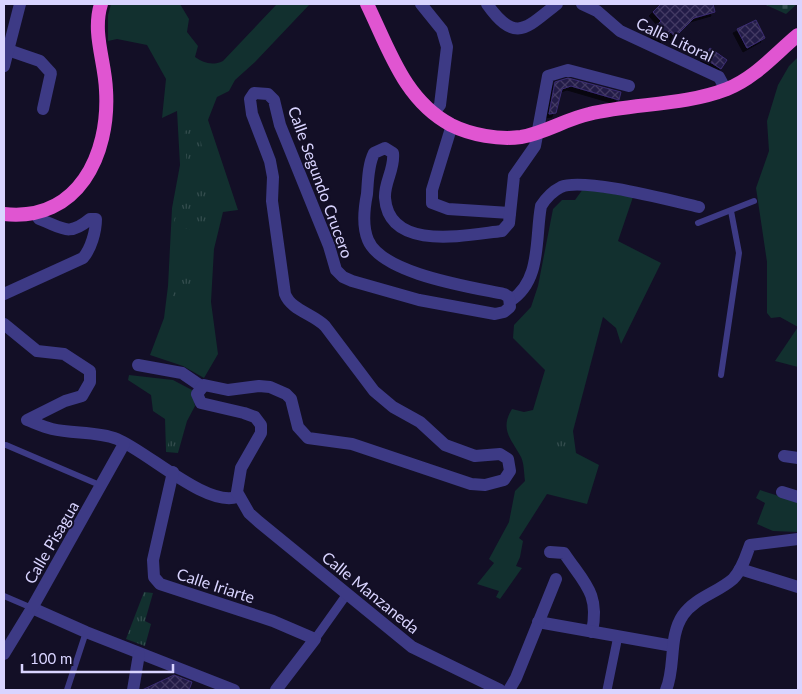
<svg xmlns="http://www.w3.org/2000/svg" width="802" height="694" font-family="Lato,sans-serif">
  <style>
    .green { fill: #12302f }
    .cemetery { fill: url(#cemetery-stones) }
    .park { fill: url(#park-tufts) }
    .building { fill: url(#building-cross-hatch); stroke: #3b2d73; filter: url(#shadow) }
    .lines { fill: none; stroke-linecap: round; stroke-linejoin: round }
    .service { stroke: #3d3a85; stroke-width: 6 }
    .pedestrian { stroke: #3d3a85; stroke-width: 9 }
    .minor { stroke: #3d3a85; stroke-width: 12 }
    .trunk { stroke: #e055d1; stroke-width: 14 }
    .labels { text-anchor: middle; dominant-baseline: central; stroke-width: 4; stroke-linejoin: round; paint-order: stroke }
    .street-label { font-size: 16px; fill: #d9d4ff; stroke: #130f26 }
  </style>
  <defs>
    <pattern id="cemetery-stones" width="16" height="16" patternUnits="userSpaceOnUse" patternTransform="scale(1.25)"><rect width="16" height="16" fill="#12302f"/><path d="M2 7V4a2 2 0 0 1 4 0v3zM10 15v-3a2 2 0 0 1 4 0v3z" fill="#344d4e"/></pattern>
    <pattern id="park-tufts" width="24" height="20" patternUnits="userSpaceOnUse" patternTransform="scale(1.25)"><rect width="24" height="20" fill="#12302f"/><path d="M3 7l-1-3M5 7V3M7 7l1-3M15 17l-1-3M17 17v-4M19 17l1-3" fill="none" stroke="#344d4e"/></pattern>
    <pattern id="building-cross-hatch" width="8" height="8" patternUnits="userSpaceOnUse" patternTransform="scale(1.25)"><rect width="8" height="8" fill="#241b47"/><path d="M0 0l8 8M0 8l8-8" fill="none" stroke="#433b63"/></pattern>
    <filter id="shadow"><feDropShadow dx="-4" dy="4" stdDeviation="0" flood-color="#0009"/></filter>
  </defs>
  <rect width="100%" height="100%" fill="#130f26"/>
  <g class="green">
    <path d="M111,4h69l9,15 -2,13 11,14 -3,11c9,6 17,9 28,4l54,-57h33l-55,58 -20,18 -6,11 -12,6 -9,23 30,90 -15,2 -9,37 -3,53 7,52 -14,24 -21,-12 -33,-11 14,-37 4,-32 4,-78 8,-43 -3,-54 -15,7 4,-39 -19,-34 -30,-6 -9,2v-26z"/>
    <path d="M798,57v270l-18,-10 -9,1 -4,-5v-51l-11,-74 13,-37 -2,-30 11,-36 11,-19z"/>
    <path d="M583,189l50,8 -15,44 43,22 -40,81 -5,-16 -13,-11 -30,114 3,22 23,12 -12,39 -40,-10 -28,44 4,3 -3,16 -4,9 6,2 -22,31 -4,-2 3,-6 -22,-7 17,-21 -5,-4 20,-37 6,-31 10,-10c-1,-8 -1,-18 -4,-24 -9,-17 -22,-27 -9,-48l12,3 9,-2 12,-40 -32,-32 1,-13 17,-18 7,-21 15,-77 9,-9h13z"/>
    <path d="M798,327v40l-23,-6z"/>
    <path d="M129,375l44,5 19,10 3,16 -8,15 -9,32 -12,-1 -1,-33 -12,-8 -2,-16 -23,-15z"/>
    <path d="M760,490l38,12v30l-25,-1 -16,-7 8,-21 -9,-5z"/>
  </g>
  <path class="cemetery" d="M764,4h33l-11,10z"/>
  <g class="park">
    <path d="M198,128l4,19 10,17 -25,2 -3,-35z"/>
    <path d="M182,185l32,7 -9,41 -32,-7z"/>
    <path d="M178,259l12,5 7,38 -24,-6z"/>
    <path d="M168,431l15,2 -6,18 -9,-1z"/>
    <path d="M557,432l13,2 2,19 -20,-6z"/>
    <path d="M144,592l9,1 -8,28 6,3 -6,22 -19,-7z"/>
  </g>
  <g class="building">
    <path d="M661,4h52l2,8 -21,6 -19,19 -4,-5 -9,9 -10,-10 9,-10 -8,-9z"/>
    <path d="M756,20l9,18 -18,10 -10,-19z"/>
    <path d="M710,48l17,12 -6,9 -17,-11z"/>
    <path d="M568,78l53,14 -2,8 -48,-14 -9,3 -6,24 -7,1 6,-32z"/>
    <path d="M174,675l18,7 -3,8h-47z"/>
  </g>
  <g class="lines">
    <g class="service">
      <path d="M698,223l56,-22"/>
      <path d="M721,375l18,-122 -8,-42"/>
      <path d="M6,445l96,41"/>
      <path d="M4,596l28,12"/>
      <path d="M67,690l19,-58"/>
    </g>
    <g class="pedestrian">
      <path d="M315,639l32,-45"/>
      <path d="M607,690l11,-54"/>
    </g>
    <g class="minor">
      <path d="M421,4l21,26 5,17 -7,58 -6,8"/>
      <path d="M487,4c29,41 40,23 70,0"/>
      <path d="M582,4l15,7 23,20 99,46 7,13"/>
      <path d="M8,50l32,11 11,12 -8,36"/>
      <path d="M4,66l16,-62"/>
      <path d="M452,125l-20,65v13l16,6 62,4"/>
      <path d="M4,294l79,-36c8,-9 13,-27 13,-39h-6c-22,18 -27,9 -51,0l-3,-5"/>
      <path d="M510,301c32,-20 25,-63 31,-95 5,-8 12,-15 20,-19 22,-10 111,14 138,20"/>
      <path d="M4,324l33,27 27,3 26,17v11l-8,14 -17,5 -38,19c8,3 17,7 25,9 21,5 45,2 65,10 31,13 89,68 120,58"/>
      <path d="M138,365l44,8 19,13"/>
      <path d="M784,456l14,2"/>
      <path d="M173,472l-20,88 1,17 6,7 113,37 42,18 -39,51"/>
      <path d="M782,492l16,5"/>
      <path d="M550,552l14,1c20,30 36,40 28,79"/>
      <path d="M740,569l58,18"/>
      <path d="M32,608l54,24 148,58"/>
      <path d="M538,622l135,24"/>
      <path d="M4,654l28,-46 92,-164"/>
      <path d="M133,690l6,-36"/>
      <path d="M500,690l-88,-43 -153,-125 -10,-9 -12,-21 4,-24 20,-35v-8l-6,-8 -11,-4 -43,-10 -4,-9 7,-9 24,5 31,-4 11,1 16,7 5,5 7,28 10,11 44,6 119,40 14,1 19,-5 6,-9 -2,-12 -8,-5 -25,2 -30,-11 -25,-23 -27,-15 -19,-16 -49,-65c-12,-12 -34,-16 -40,-32l-13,-93 1,-24 -3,-16 -18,-47 -2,-15 4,-6 14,1 6,6 6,25 49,121 7,24 7,7 9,4 67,19 76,14 9,-2 6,-5 -1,-10 -5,-3c-33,-7 -122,-20 -136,-54 -6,-14 -4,-31 -1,-46 1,-13 1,-29 7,-41l11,-5 8,5c2,16 -9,29 -8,45 4,54 81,37 117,33l7,-8 5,-47 21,-30 13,-70 20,-6 61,16"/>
      <path d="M509,690l7,-12 40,-99"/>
      <path d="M666,690c10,-23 2,-53 17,-75 13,-18 34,-22 50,-36 9,-9 13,-23 17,-34l48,-6"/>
    </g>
    <g class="trunk">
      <path d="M367,4c22,45 37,96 84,121 20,10 48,15 70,12 24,-4 45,-18 68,-23 45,-11 94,-8 138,-25 28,-11 48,-35 71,-54"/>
      <path d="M4,214c74,8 106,-59 102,-124 -1,-29 -14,-57 -5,-86"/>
    </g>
  </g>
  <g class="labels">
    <g class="street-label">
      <text transform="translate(675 39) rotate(25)">Calle Litoral</text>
      <text transform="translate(321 182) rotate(70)">Calle Segundo Crucero</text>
      <text transform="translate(51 542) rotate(-60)">Calle Pisagua</text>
      <text transform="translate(216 585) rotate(18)">Calle Iriarte</text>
      <text transform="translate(371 592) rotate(39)">Calle Manzaneda</text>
    </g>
  </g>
  <rect width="802" height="694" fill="none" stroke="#d9d4ff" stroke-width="10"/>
  <path d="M22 664v8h151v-8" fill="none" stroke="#d9d4ff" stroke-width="2.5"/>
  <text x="30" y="664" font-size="15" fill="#d9d4ff" stroke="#130f26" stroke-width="4" paint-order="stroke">100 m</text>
</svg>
